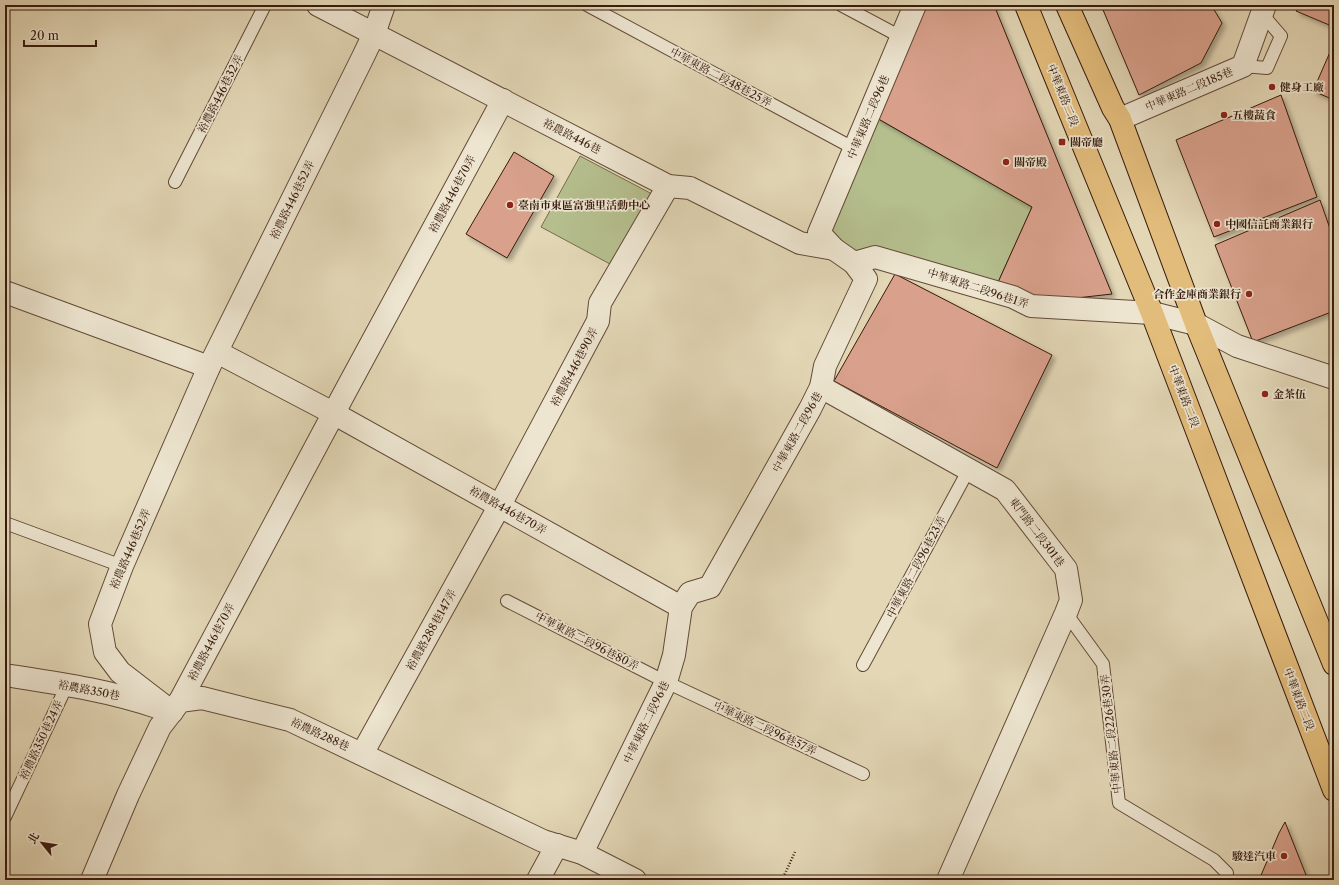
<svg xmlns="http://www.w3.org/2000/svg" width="1339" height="885" font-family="'Libre Caslon Text','Noto Serif TC',serif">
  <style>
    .green { fill: #b5be8d; stroke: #766c4d }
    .building { fill: #d9a18c; stroke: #381b0d; filter: url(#shadow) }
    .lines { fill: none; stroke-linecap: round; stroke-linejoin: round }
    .lane-casing { stroke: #634a37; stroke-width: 14 }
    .street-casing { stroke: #634a37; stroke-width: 24 }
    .primary-casing { stroke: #381b0d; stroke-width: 24 }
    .path { stroke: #381b0d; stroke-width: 2.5; stroke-dasharray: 1 2; stroke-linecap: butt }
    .lane { stroke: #ede5d0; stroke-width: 12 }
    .street { stroke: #ede5d0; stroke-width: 22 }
    .primary { stroke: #e2bc7b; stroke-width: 22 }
    .poi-dot { fill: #8f2418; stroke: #ede5d0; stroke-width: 1.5 }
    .labels { text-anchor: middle; stroke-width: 3.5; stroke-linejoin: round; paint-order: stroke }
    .street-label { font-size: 11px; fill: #381b0d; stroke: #ede5d0 }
    .poi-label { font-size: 11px; font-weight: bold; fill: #381b0d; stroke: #ede5d0; text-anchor: start }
  </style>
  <defs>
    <filter id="shadow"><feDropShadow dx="3.5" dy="3.5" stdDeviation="2" flood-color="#0004"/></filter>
  </defs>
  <rect width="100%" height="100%" fill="#e3d7b6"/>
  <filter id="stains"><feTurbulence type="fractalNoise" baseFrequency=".005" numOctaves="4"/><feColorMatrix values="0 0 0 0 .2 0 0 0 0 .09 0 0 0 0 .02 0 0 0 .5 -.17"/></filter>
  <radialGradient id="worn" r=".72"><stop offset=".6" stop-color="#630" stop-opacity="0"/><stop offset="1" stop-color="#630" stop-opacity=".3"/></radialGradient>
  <!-- green -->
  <g class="green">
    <path d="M875,117L1032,207L995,289L854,261L824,233Z"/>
    <path d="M580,156L652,194L610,264L541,227Z"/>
  </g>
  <!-- building -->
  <g class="building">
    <path d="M920,5H994L1112,294L1032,303L995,289L1032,207L875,117Z"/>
    <path d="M1101,5H1207L1213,8L1222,23L1201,63L1139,95Z"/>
    <path d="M1299,5H1334V27L1296,11Z"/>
    <path d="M1334,43V100L1313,91Z"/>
    <path d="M1281,95L1317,197L1214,237L1176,140Z"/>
    <path d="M514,152L554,176L507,258L466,234Z"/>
    <path d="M1320,200L1334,240V311L1253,342L1215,245Z"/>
    <path d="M895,274L1052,355L997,468L834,381Z"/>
    <path d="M1285,822L1308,880H1259L1279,833Z"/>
  </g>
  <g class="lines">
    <defs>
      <g id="lane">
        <path d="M587,5L855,149"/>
        <path d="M841,5L901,37"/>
        <path d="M1243,66L1267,68L1281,36L1262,14"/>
        <path d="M175,182L265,5"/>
        <path d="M5,523L122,566"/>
        <path d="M507,601L666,682L863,774"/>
        <path d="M1066,613L1103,664L1119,803L1214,860L1227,873L1226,880"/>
        <path d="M863,665L969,469"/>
        <path d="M5,817L67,685"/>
      </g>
      <g id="street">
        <path d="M318,5L668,186L690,188L800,243L834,249"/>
        <path d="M1120,119L1243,66L1265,5"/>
        <path d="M854,263L875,257L1013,297L1031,306L1152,313L1196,324L1237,346L1334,378"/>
        <path d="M5,292L209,367"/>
        <path d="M217,352L333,413L681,607"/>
        <path d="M821,387L1005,490L1066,569L1071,600L1066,613L948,880"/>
        <path d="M5,675C56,683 108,690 157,707"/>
        <path d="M180,701L345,392L503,100"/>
        <path d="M172,712L120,672L105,652L100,624L122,566L209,367L363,57L374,34L384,5"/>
        <path d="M362,754L500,505L598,321L600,303L668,186"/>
        <path d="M582,853L666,682L674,655L681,607L690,593L710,587L810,409L821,387L825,366L866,279L854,263L834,249L819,233L915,5"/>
        <path d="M92,880L128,795L160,727L180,701L202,698L290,720L543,841L582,853L635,880"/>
        <path d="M538,880L557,845"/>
      </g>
      <g id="primary">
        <path d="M1026,5L1152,313L1334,790"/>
        <path d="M1067,5L1113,108L1120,119L1196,324L1334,664"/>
      </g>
    </defs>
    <!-- lane casing -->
    <use href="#lane" class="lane-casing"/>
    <!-- street casing -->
    <use href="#street" class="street-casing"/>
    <!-- primary casing -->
    <use href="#primary" class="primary-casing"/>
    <!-- path -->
    <path class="path" d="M782,880L795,852"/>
    <!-- lane -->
    <use href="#lane" class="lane"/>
    <!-- street -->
    <use href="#street" class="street"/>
    <!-- primary -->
    <use href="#primary" class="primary"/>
  </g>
  <!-- markers -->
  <g class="poi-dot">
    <circle cx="1272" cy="87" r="4"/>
    <circle cx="1224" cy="115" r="4"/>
    <rect x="1058" y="138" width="8" height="8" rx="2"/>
    <circle cx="1006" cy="162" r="4"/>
    <circle cx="510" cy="205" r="4"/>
    <circle cx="1217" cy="224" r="4"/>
    <circle cx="1249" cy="294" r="4"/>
    <circle cx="1265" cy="394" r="4"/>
    <circle cx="1284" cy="856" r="4"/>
  </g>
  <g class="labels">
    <!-- street labels -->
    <g class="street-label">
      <text transform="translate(721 77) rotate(28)" y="4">中華東路二段48巷25弄</text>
      <text transform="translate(1189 89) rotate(-23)" y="4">中華東路二段185巷</text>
      <text transform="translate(220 94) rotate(-63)" y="4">裕農路446巷32弄</text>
      <text transform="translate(1063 95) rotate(68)" y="4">中華東路二段</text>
      <text transform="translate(868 117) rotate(-67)" y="4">中華東路二段96巷</text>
      <text transform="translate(572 136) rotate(27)" y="4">裕農路446巷</text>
      <text transform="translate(452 194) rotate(-62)" y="4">裕農路446巷70弄</text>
      <text transform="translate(292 200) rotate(-64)" y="4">裕農路446巷52弄</text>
      <text transform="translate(978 288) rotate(18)" y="4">中華東路二段96巷1弄</text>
      <text transform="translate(574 367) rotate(-62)" y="4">裕農路446巷90弄</text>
      <text transform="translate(1184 396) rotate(69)" y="4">中華東路二段</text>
      <text transform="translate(797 432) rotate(-61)" y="4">中華東路二段96巷</text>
      <text transform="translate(508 510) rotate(29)" y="4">裕農路446巷70弄</text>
      <text transform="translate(1037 532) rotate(53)" y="4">東門路二段301巷</text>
      <text transform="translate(130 549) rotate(-67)" y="4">裕農路446巷52弄</text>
      <text transform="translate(916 567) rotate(-62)" y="4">中華東路二段96巷23弄</text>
      <text transform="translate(431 630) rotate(-61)" y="4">裕農路288巷147弄</text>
      <text transform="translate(587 641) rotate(27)" y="4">中華東路二段96巷80弄</text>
      <text transform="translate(211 642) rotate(-62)" y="4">裕農路446巷70弄</text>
      <text transform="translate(89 690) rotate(11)" y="4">裕農路350巷</text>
      <text transform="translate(1299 699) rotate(69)" y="4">中華東路二段</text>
      <text transform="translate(646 722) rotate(-64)" y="4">中華東路二段96巷</text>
      <text transform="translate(765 728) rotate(25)" y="4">中華東路二段96巷57弄</text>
      <text transform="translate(320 734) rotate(25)" y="4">裕農路288巷</text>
      <text transform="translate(1111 734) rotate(-96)" y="4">中華東路二段226巷30弄</text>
      <text transform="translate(41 740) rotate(-65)" y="4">裕農路350巷24弄</text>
    </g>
    <!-- poi labels -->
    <g class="poi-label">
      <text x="1280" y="91">健身工廠</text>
      <text x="1232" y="119">五樓蔬食</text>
      <text x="1070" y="146">關帝廳</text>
      <text x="1014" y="166">關帝殿</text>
      <text x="518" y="209">臺南市東區富強里活動中心</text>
      <text x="1225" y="228">中國信託商業銀行</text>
      <text x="1241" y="298" text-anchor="end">合作金庫商業銀行</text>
      <text x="1273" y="398">金茶伍</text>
      <text x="1276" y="860" text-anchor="end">駿達汽車</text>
    </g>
  </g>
  <!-- margin -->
  <rect width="1339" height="885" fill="none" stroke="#e3d7b6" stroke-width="20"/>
  <rect x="6" y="6" width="1327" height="873" fill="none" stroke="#381b0d" stroke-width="2"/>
  <rect x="10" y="10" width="1319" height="865" fill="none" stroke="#381b0d"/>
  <!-- north arrow -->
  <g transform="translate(42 843) rotate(300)" stroke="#ede5d0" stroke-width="3" paint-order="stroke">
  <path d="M0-3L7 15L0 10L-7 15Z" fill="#381b0d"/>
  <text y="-6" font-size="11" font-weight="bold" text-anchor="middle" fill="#381b0d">北</text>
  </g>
  <!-- scale -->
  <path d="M24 40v6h72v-6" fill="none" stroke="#381b0d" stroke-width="2"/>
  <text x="30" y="40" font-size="12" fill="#381b0d" stroke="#ede5d0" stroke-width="3" paint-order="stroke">20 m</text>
  <rect width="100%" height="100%" filter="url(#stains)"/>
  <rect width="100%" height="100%" fill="url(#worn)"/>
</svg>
